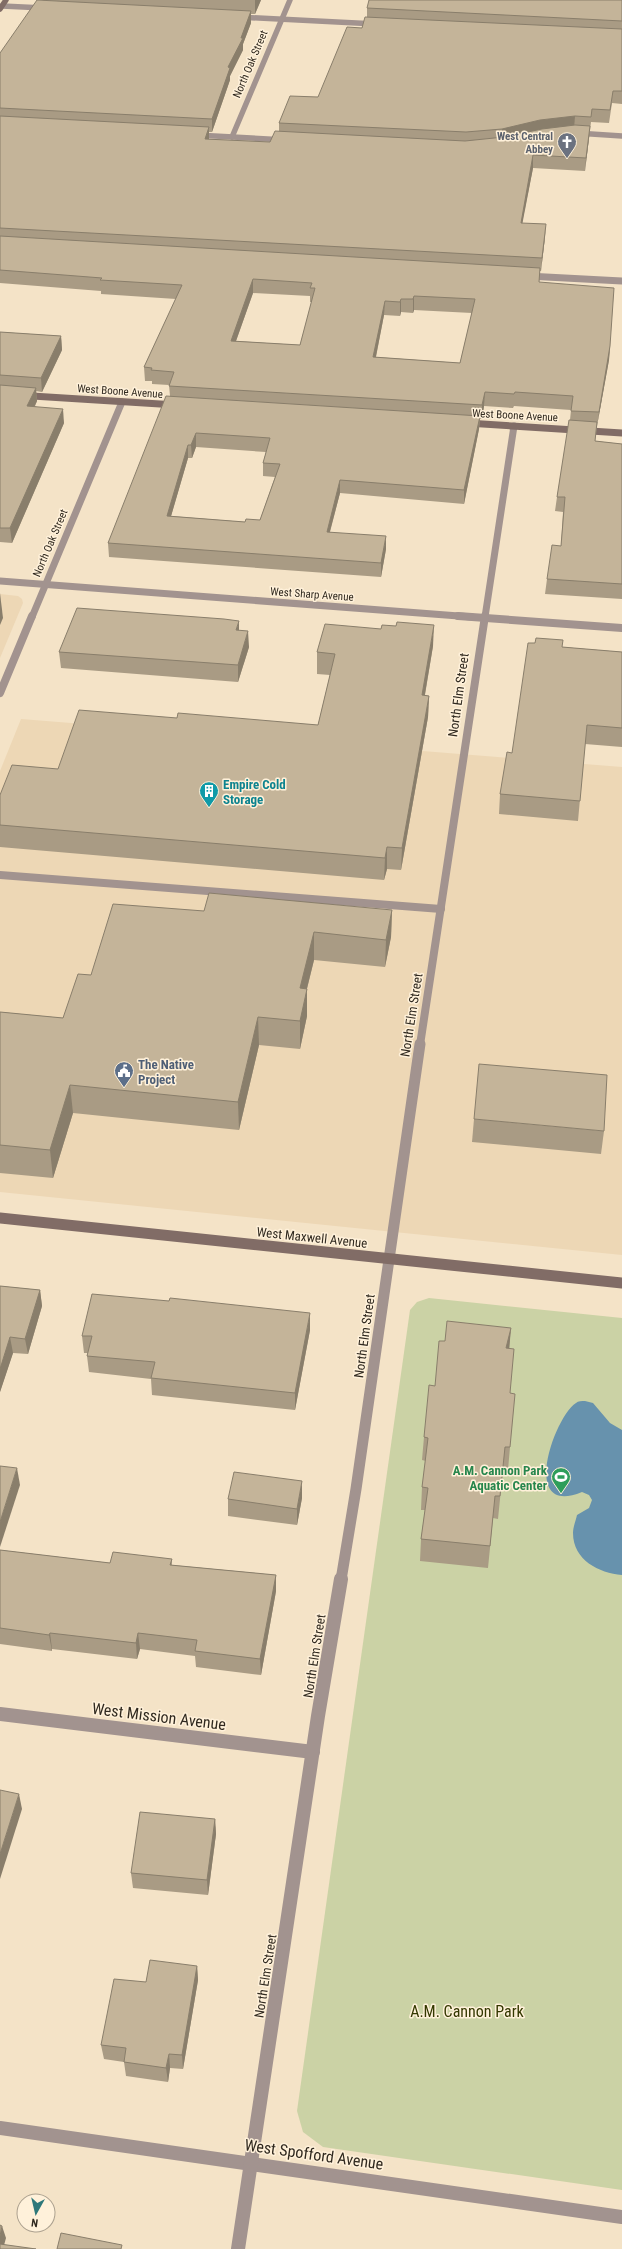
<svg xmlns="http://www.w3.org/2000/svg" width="622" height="2249" font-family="'Roboto Condensed',sans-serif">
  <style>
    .built { fill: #edd7b5 }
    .green { fill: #cbd2a5 }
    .water { fill: #6792ad }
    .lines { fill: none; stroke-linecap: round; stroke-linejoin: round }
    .street-far4 { stroke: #a2938f; stroke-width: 5.5 }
    .street-far3 { stroke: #a2938f; stroke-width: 7 }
    .street-far2 { stroke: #a2938f; stroke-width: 8 }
    .street-far1 { stroke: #a2938f; stroke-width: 11 }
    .street { stroke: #a2938f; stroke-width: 14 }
    .secondary-far2 { stroke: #816c66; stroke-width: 5.5 }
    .secondary-far1 { stroke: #816c66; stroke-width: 7 }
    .secondary { stroke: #816c66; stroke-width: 11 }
    .wall { fill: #a99b84; fill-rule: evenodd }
    .shaded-wall { fill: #897e6b }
    .building { fill: #c4b499; stroke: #897e6b; fill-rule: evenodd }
    .labels { text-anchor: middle; stroke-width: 3; stroke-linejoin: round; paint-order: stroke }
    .far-street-label { font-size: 11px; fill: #30291f; stroke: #fff1da }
    .far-worship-label { font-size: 11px; font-weight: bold; fill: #5b616d; stroke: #fff1da; text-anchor: end }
    .street-label { font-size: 13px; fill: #30291f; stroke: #fff1da }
    .culture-label { font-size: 13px; font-weight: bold; fill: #0d838f; stroke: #fff1da; text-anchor: start }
    .service-label { font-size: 13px; font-weight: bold; fill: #4e5e75; stroke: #fff1da; text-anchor: start }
    .leisure-label { font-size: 13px; font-weight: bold; fill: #27864d; stroke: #fff1da; text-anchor: end }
    .near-street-label { font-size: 16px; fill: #30291f; stroke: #fff1da }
    .near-park-label { font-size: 16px; fill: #343800; stroke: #fff1da }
  </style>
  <rect width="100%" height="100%" fill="#f4e3c7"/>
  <!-- built -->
  <g class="built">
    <path d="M0,594L18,596L22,599L23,603L0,658Z"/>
    <path d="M21,719L622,767V1255L0,1192V771Z"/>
  </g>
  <!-- green -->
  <path class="green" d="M429,1298L622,1318V2190L323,2147L303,2132L297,2111L410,1310L417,1302Z"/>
  <!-- water -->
  <path class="water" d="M585,1401L593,1403L610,1423L622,1430V1575C599,1573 573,1560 573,1533C573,1527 576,1520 577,1515L589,1508L592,1500L589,1495L582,1492C519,1518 554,1417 576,1403C578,1401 582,1401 585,1401Z"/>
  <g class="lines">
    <!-- street-far4 -->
    <g class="street-far4">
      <path d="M2,6L44,8"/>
      <path d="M238,17L376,24"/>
      <path d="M576,133L622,136"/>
      <path d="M196,135L286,140"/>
      <path d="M232,137L290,0"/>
    </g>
    <!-- street-far3 -->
    <g class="street-far3">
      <path d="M527,276L622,281"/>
      <path d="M0,581L472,617"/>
      <path d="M32,617L122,402"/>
      <path d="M485,617L514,426"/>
    </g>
    <!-- street-far2 -->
    <g class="street-far2">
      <path d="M458,616L622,628"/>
      <path d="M0,693L32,616"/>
      <path d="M0,875L441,909"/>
      <path d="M420,1045L485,616"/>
    </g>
    <!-- street-far1 -->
    <path class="street-far1" d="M341,1580L356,1489L420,1044"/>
    <!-- street -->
    <g class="street">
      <path d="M0,1714L313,1752"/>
      <path d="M0,2128L622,2217"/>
      <path d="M238,2249L318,1716L341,1579"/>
    </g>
    <!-- secondary-far2 -->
    <path class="secondary-far2" d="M0,9L6,0"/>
    <!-- secondary-far1 -->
    <g class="secondary-far1">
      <path d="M0,394L176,405"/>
      <path d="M467,423L622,433"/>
    </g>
    <!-- secondary -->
    <path class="secondary" d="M0,1218L622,1283"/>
  </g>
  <!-- wall -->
  <g class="wall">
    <path d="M43,0H261L255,14H251V23L243,44V50L230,76V80L212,132H209V139L270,142L279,131V123L318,97L362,28L367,17V8L622,0V104L612,103L609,123L591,122L585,171L533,168L522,223L545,237L541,271H540L539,282L610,346L609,360L597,426L595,441L622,444V599L545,594L547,579L561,546L563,512L555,511L557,497L570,420L571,410L514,406L513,408L484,406L482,419H480L479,429L464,504L340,493L330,532L386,549L381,577L109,557L108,543L170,396L169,385L152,384V381H145L144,367L176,299L101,294V291L0,283V53ZM253,293L310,296V302H312L300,345L236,341ZM414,310L472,313L460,363L376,357L384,315L400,316L401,312L413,313ZM196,447L266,452L263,463V476L275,477L260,520L245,522L171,516L188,458H192Z"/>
    <path d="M0,332L61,336L62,350L42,392L36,391L37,401L35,406L64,423L12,543L0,542Z"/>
    <path d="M381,629L433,646L425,695L429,696L428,717L401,870L387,869L384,880L0,847V795L58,769L177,718L318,725L330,675L317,674V652Z"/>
    <path d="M239,631L249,647L238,682L61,668L59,652Z"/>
    <path d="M562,647L622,652V747L585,744L578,821L499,814L500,794L512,753Z"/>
    <path d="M392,910L391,937L385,967L314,960L307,989V1016L300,1049L259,1045L239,1130L73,1113L53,1178L0,1173V1012L63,1018L91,975L204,911Z"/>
    <path d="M474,1119L604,1131L601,1154L472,1142Z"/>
    <path d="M0,1286L40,1290L42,1306L28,1354L13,1353L0,1392Z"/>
    <path d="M511,1328L509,1348L510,1393V1447L508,1470L503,1469L498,1519L493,1518L488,1568L420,1561L421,1539L425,1510H421L422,1487L426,1461L422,1460L424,1437L445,1341Z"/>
    <path d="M310,1330L295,1410L152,1395L151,1379L89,1372L87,1356L88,1353H84L82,1336Z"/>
    <path d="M302,1498L297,1525L228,1516V1499Z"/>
    <path d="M0,1550L110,1563L172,1559V1565L276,1575V1591L261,1675L196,1667L195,1656L140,1649L137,1659L52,1649V1651L0,1644Z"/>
    <path d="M215,1819L216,1834L208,1895L133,1888L131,1873Z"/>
    <path d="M197,1966L198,1980L183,2069L170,2068L168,2082L126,2076L124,2062L104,2059L101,2045L146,1982Z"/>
  </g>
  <!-- shaded-wall -->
  <g class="shaded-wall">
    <path d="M255,0H261L255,14Z"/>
    <path d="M251,11V23L243,44V50L230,76V80L212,132V119L228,67Z"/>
    <path d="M575,116L574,129L501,142L502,129L540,120Z"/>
    <path d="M590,126L589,138L585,171L586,158Z"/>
    <path d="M209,127V140L205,139Z"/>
    <path d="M533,155V168L520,236L521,223Z"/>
    <path d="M546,224L545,237L541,271L542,258Z"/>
    <path d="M253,279V293L231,355V341Z"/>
    <path d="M414,296V310L413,313V299Z"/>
    <path d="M401,299V312L400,316V302Z"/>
    <path d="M385,301L384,315L373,371V357Z"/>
    <path d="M61,336L62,350L42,392L41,378Z"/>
    <path d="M610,346L609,360L597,426L599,412Z"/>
    <path d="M36,388L37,401L28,420L27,406Z"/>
    <path d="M485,392L484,406L482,419V405Z"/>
    <path d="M63,409L64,423L12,543L10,528Z"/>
    <path d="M480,416L479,429L464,504V490Z"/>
    <path d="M196,433V447L192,458L191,445Z"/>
    <path d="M188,445V458L167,530V516Z"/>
    <path d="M340,480V493L326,546L327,532Z"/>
    <path d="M386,536V549L381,577V563Z"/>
    <path d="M0,593L3,618L0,625Z"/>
    <path d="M239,621V638L236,630Z"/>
    <path d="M434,625L433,646L421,717L422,695Z"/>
    <path d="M248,631L249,647L238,682V665Z"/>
    <path d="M429,696L428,717L401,870L402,848Z"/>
    <path d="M387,847V869L384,880L385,858Z"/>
    <path d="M392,910L391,937L385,967L386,940Z"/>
    <path d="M314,932V960L300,1016V988Z"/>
    <path d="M307,989V1016L300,1049V1021Z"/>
    <path d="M258,1017L259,1045L239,1130L238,1102Z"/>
    <path d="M70,1085L73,1113L53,1178L50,1150Z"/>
    <path d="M40,1290L42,1306L28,1354L25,1339Z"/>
    <path d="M310,1313V1330L295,1410V1393Z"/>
    <path d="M511,1328L509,1351L506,1348Z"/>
    <path d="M10,1337L13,1353L0,1392V1369Z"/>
    <path d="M17,1468L20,1485L0,1547V1522Z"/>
    <path d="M302,1481V1498L297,1525V1509Z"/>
    <path d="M276,1575V1591L261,1675L260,1659Z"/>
    <path d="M50,1633L52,1649V1651L49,1635Z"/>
    <path d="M138,1633L140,1649L137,1659L136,1643Z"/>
    <path d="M19,1794L22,1809L0,1879V1854Z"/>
    <path d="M215,1819L216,1834L208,1895L207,1880Z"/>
    <path d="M197,1966L198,1980L183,2069L182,2055Z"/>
    <path d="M169,2054L170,2068L168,2082L166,2068Z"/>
    <path d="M2,2226L6,2238L3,2249H0V2236Z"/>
  </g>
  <!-- building -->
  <g class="building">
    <path d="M37,0L251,11L241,38H243L228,67L230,68L212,119L0,108V53Z"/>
    <path d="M369,0H622V21L367,8Z"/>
    <path d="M365,17L622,29V91H613L610,110L592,109L591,117L575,116L540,120L502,129L466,132L279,123L290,96L318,97L347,27L362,28Z"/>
    <path d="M0,116L209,127L205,139L270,142L275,131L465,141L504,137L542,129L575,125L590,126L586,158L533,155L521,223L546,224L542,258L0,228Z"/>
    <path d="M0,236L540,268L539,282L614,288L610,346L599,412L571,411L573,396L515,392L514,394L485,392L482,405L169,386L174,372L151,370L152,368L144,367L182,285L100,280L102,278L0,270ZM253,279L312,283L310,288H315L300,345L231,341ZM414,296L475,299L460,363L373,357L385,301L400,302L401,299H413Z"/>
    <path d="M0,332L61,336L41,378L0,375Z"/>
    <path d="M0,385L36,388L27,406L63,409L10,528H0Z"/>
    <path d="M166,396L480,416L464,490L340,480L327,532L386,536L381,563L108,543ZM196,433L270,438L263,463L280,464L260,520L246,519L245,522L167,516L188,445H191Z"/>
    <path d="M569,420L597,422L595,441L622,444V584L547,579L552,545L561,546L565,497H557Z"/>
    <path d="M77,608L224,619L239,621L236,630L248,631L238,665L59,652Z"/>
    <path d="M397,622L434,625L422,695L429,696L402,848L387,847L385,858L0,825V795L12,765L58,769L79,710L177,718L178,713L318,725L335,654L317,652L325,624L381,629L382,625L396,626Z"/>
    <path d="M536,638L563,640L562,647L622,652V728L587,725L580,801L500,794L507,752L512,753L528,643H535Z"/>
    <path d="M209,893L392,910L386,940L314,932L300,988L307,989L300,1021L258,1017L238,1102L70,1085L50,1150L0,1145V1012L63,1018L78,974L91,975L113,904L204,911Z"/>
    <path d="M479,1064L607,1075L604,1131L474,1119Z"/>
    <path d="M0,1286L40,1290L25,1339L10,1337L0,1369Z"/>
    <path d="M92,1294L169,1301L170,1298L310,1313L295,1393L151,1378L155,1362L87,1356L92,1336H82Z"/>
    <path d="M447,1321L511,1328L506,1348L514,1349L510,1393L515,1394L510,1447H505L500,1496H495L490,1546L421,1539L428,1488L422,1487L428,1438L424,1437L429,1385L435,1386L439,1341H445Z"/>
    <path d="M0,1466L17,1468L0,1522Z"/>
    <path d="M234,1472L302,1481L297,1509L228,1499Z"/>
    <path d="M0,1550L110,1563L113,1552L172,1559L170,1565L276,1575L260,1659L195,1651L197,1640L138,1633L136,1643L50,1633L49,1635L0,1628Z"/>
    <path d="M0,1790L19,1794L0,1854Z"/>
    <path d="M140,1812L215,1819L207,1880L131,1873Z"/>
    <path d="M150,1960L197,1966L182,2055L169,2054L166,2068L124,2062L126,2048L101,2045L114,1979L146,1982Z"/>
    <path d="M0,2225L2,2226L0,2236Z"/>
    <path d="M61,2233L122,2245L121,2249H57Z"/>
    <path d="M0,2244L36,2249H0Z"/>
  </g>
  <!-- icons -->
  <defs>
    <symbol id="church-pin" viewBox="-11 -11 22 30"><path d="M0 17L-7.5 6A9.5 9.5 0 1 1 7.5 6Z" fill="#6b7280" stroke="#fff1da"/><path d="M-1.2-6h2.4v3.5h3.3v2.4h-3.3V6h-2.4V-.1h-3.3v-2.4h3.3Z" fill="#fff"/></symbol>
    <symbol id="building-pin" viewBox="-11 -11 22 30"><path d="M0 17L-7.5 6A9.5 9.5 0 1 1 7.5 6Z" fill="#0f9aa8" stroke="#fff1da"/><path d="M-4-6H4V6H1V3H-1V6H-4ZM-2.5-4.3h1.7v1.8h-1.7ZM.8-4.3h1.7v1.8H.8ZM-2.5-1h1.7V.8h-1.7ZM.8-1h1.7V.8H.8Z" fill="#fff"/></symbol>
    <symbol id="civic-pin" viewBox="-11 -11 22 30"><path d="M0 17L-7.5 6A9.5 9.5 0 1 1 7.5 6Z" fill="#5c6f8a" stroke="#fff1da"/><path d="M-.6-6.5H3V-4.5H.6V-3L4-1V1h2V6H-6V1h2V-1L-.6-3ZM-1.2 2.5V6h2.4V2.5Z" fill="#fff"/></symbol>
    <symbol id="stadium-pin" viewBox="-11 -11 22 30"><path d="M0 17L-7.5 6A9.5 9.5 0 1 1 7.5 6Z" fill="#2e9e5b" stroke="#fff1da"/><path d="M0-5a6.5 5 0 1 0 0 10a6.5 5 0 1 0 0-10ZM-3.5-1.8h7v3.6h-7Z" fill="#fff"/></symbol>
  </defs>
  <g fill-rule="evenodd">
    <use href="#church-pin" x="556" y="131" width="22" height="30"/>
    <use href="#building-pin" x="198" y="780" width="22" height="30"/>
    <use href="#civic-pin" x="113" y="1060" width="22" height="30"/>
    <use href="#stadium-pin" x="550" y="1466" width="22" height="30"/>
  </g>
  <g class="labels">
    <!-- far-street labels -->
    <g class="far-street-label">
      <text transform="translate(250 64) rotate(-67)" y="4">North Oak Street</text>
      <text transform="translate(120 391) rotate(4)" y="4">West Boone Avenue</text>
      <text transform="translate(515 415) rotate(3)" y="4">West Boone Avenue</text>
      <text transform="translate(50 543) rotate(-67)" y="4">North Oak Street</text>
      <text transform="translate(312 594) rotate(4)" y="4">West Sharp Avenue</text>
    </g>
    <!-- far-worship labels -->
    <g class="far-worship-label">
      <text x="553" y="140">West Central<tspan x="553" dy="13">Abbey</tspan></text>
    </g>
    <!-- street labels -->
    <g class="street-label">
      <text transform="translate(458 695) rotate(-82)" y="5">North Elm Street</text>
      <text transform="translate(411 1015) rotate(-81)" y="5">North Elm Street</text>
      <text transform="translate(312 1237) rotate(6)" y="5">West Maxwell Avenue</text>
      <text transform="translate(364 1336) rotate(-82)" y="5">North Elm Street</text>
      <text transform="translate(314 1656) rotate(-81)" y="5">North Elm Street</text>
      <text transform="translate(265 1976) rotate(-81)" y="5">North Elm Street</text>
    </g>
    <!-- culture labels -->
    <g class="culture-label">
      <text x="223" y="789">Empire Cold<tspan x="223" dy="15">Storage</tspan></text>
    </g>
    <!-- service labels -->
    <g class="service-label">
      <text x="138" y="1069">The Native<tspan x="138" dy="15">Project</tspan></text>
    </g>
    <!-- leisure labels -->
    <g class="leisure-label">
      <text x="547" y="1475">A.M. Cannon Park<tspan x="547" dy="15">Aquatic Center</tspan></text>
    </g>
    <!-- near-street labels -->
    <g class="near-street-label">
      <text transform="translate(159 1716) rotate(7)" y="6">West Mission Avenue</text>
      <text transform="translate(314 2154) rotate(8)" y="6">West Spofford Avenue</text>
    </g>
    <!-- near-park labels -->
    <g class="near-park-label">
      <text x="467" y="2017">A.M. Cannon Park</text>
    </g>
  </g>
  <!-- north arrow -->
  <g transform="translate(36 2213) rotate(188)"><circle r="19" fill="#fff1da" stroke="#aca18f"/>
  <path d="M0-3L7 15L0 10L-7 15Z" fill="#2e787a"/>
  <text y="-6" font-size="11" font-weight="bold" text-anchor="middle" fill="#30291f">N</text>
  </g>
</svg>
